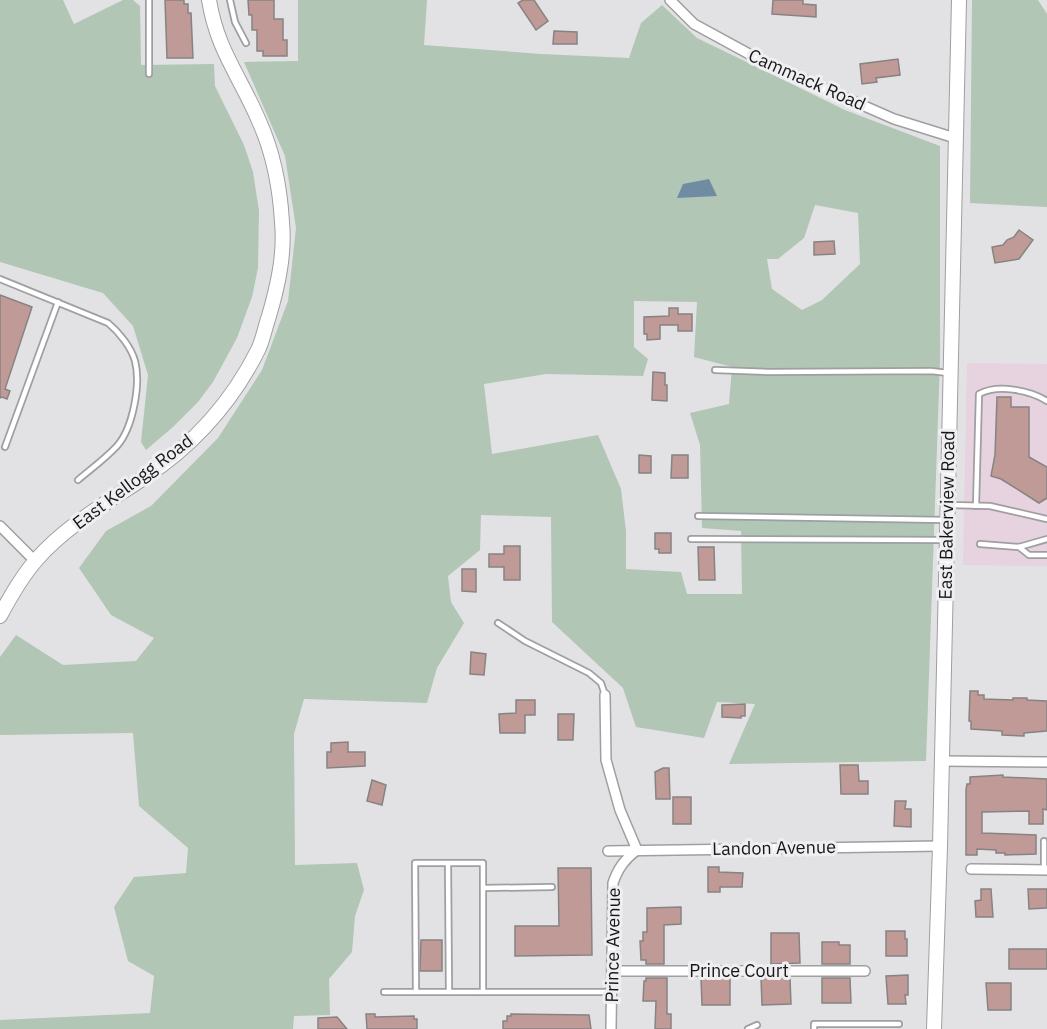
<svg xmlns="http://www.w3.org/2000/svg" width="1047" height="1029" font-family="'IBM Plex Sans',sans-serif">
  <style>
    .commercial { fill: #e7d2df }
    .green { fill: #b1c6b4; fill-rule: evenodd }
    .water { fill: #6f8ca2 }
    .building { fill: #c09a96; stroke: #878383; stroke-width: 1.5 }
    .lines { fill: none; stroke-linecap: round; stroke-linejoin: round }
    .lane-casing { stroke: #9f9fa2; stroke-width: 8 }
    .street-casing { stroke: #9f9fa2; stroke-width: 12 }
    .secondary-casing { stroke: #9f9fa2; stroke-width: 16 }
    .lane { stroke: #fff; stroke-width: 4.5 }
    .street { stroke: #fff; stroke-width: 9 }
    .secondary { stroke: #fff; stroke-width: 14 }
    .labels { text-anchor: middle; stroke-width: 6; stroke-linejoin: round; paint-order: stroke }
    .street-label { font-size: 18px; fill: #171718; stroke: #efeff2 }
  </style>
  <rect width="100%" height="100%" fill="#e2e2e5"/>
  <!-- commercial -->
  <path class="commercial" d="M967,363L1047,364V566L963,565Z"/>
  <!-- green -->
  <g class="green">
    <path d="M0,0H63L74,24L123,0H133L140,6L141,65L214,64L215,86L244,145L253,172L259,211L258,268L252,297L237,338L213,382L198,402L173,427L146,450L141,442L148,375L133,326L103,293L0,262Z"/>
    <path d="M298,0H427L424,45L541,54L629,58L641,23L662,5L697,38L845,110L940,146V361L926,761L729,764L755,704L717,702L704,738L636,727L623,688L552,622L551,517L481,515L480,550L448,576L451,602L464,623L437,668L427,703L304,699L294,734L295,865L357,863L364,890L355,916L352,952L329,979L330,1015L294,1016L293,1029H0V1020L150,1013L154,976L128,961L114,907L134,877L186,873L188,848L139,806L133,733L0,735V657L16,635L63,665L136,661L154,638L111,615L79,568L106,531L151,506L218,438L262,370L288,301L296,228L285,156L244,62L298,61ZM815,205L858,213L860,264L822,300L802,310L772,289L767,259H778L804,238ZM634,301L697,302L694,357L732,367L729,404L690,413L700,445L702,528L741,531L742,594H687L681,572L626,569V531L621,489L598,435L492,454L484,384L546,374L643,376L648,359L634,347Z"/>
    <path d="M972,0H1038L1047,14V207L970,203Z"/>
  </g>
  <!-- water -->
  <path class="water" d="M709,179L717,196L677,198L683,184Z"/>
  <!-- building -->
  <g class="building">
    <path d="M165,0H184V4H188V13H191L193,58H167Z"/>
    <path d="M248,0H274V19H283V40H287V56H263V51H257V30H252V15H249Z"/>
    <path d="M523,0H534L548,21L536,30L518,3Z"/>
    <path d="M773,0H803V4L816,5V17L772,14Z"/>
    <path d="M554,31L577,32V44H553Z"/>
    <path d="M898,59L900,75L876,78L877,82L862,84L860,64Z"/>
    <path d="M1019,230L1033,240L1019,259L995,263L992,247L1003,245L1007,240L1014,237Z"/>
    <path d="M834,241L835,254L814,255V242Z"/>
    <path d="M0,295L32,307L5,389L10,391L7,399L2,397L0,398Z"/>
    <path d="M669,308H678V314H692V331H678V325H660V339L647,340V334H644V317L669,316Z"/>
    <path d="M653,372L665,373V385H667V401L652,400Z"/>
    <path d="M997,397H1011V407H1029V457L1047,467V498L1039,503L1001,479L991,476L995,455Z"/>
    <path d="M639,455L651,456V473H639Z"/>
    <path d="M672,455H688V478H671Z"/>
    <path d="M655,533H671V553H659V549H655Z"/>
    <path d="M504,546H520V580H504V567H489V554H504Z"/>
    <path d="M698,547H714L715,580H699Z"/>
    <path d="M462,569H476V592L462,591Z"/>
    <path d="M471,652L486,654L484,675L470,674Z"/>
    <path d="M970,691H978V695H984V699L1013,700V698H1027V700L1047,701V731L1024,733V736L1002,735V731L971,729V721H969Z"/>
    <path d="M516,700H535V715H525V733H500L499,714L516,713Z"/>
    <path d="M745,704V716H741V718L722,717V705Z"/>
    <path d="M558,714H574L573,740H558Z"/>
    <path d="M348,742V752H365V766L327,768V752H331V743Z"/>
    <path d="M840,765H858L859,781H868V794H841Z"/>
    <path d="M663,768H669L670,799H656L655,772Z"/>
    <path d="M1003,775V777L1047,779V810L1043,809V824H1029V811L982,812V833L1036,835V854L1005,855V853H996V850L977,849V855H966V790L967,784H970V777Z"/>
    <path d="M372,780L386,785L382,805L367,801Z"/>
    <rect x="673" y="797" width="18" height="27"/>
    <path d="M895,801H906L905,809H911V827L894,826Z"/>
    <path d="M708,867H719V872L743,873L742,887H720V892H708Z"/>
    <path d="M558,868H591L592,955L515,956V926H559Z"/>
    <path d="M981,889H991L993,917H976L975,901L981,900Z"/>
    <path d="M1028,889H1047V908L1029,909Z"/>
    <path d="M681,907V924L664,925V964H646V960H641L640,941H643V932H647V908Z"/>
    <path d="M886,931H905V939H907V956H886Z"/>
    <path d="M771,933H799L800,963L771,964Z"/>
    <path d="M421,940H442V971H420Z"/>
    <path d="M822,942H839V945H850V964H822Z"/>
    <rect x="1009" y="949" width="38" height="20"/>
    <path d="M908,975V995H905L906,1004H888L886,976Z"/>
    <path d="M646,978H667V1014H671V1029H655L656,1001H643L644,981H646Z"/>
    <path d="M701,978H730V1005H702Z"/>
    <path d="M761,978H790L791,1004L762,1005Z"/>
    <path d="M822,978H850L851,1003H822Z"/>
    <path d="M986,983H1011V1010H988Z"/>
    <path d="M366,1014H375V1017L414,1016V1019H417V1029H367Z"/>
    <path d="M511,1014L589,1015L591,1029H503V1021H507V1016H511Z"/>
    <path d="M337,1017L347,1029H318V1018Z"/>
  </g>
  <g class="lines">
    <defs>
      <g id="lane">
        <path d="M230,0L235,22L246,43"/>
        <path d="M149,74V0"/>
        <path d="M0,279L108,323C119,332 131,347 135,361C141,384 133,428 117,446C106,458 91,469 78,480"/>
        <path d="M715,370L768,372L931,371L948,373"/>
        <path d="M5,447L58,302"/>
        <path d="M950,505L990,506L1047,519"/>
        <path d="M976,506L979,394C998,384 1029,390 1047,401"/>
        <path d="M698,516L946,520"/>
        <path d="M691,539L946,540"/>
        <path d="M980,544L1019,547L1047,539"/>
        <path d="M1019,547L1029,555H1047"/>
        <path d="M498,623L525,641L589,673L601,683L605,695"/>
        <path d="M448,863L449,992"/>
        <path d="M1044,870V841"/>
        <path d="M483,888L552,887"/>
        <path d="M384,992H612"/>
        <path d="M416,992L415,863H483V992"/>
        <path d="M748,1029L757,1025"/>
        <path d="M814,1029V1024H899"/>
      </g>
      <g id="street">
        <path d="M670,0L694,24L762,61L894,119L955,138"/>
        <path d="M0,526L35,561"/>
        <path d="M605,695L606,760L620,810L637,850C625,859 618,868 613,883L611,1029"/>
        <path d="M942,761L1047,762"/>
        <path d="M608,851L940,846"/>
        <path d="M971,869L1047,870"/>
        <path d="M612,971H865"/>
      </g>
      <g id="secondary">
        <path d="M0,616C10,597 22,576 37,559C66,526 108,502 145,477C193,445 232,402 258,350C263,340 265,327 269,316C278,285 285,254 282,222C280,188 273,152 259,121C240,76 217,50 209,0"/>
        <path d="M934,1029L940,846L959,0"/>
      </g>
    </defs>
    <!-- lane casing -->
    <use href="#lane" class="lane-casing"/>
    <!-- street casing -->
    <use href="#street" class="street-casing"/>
    <!-- secondary casing -->
    <use href="#secondary" class="secondary-casing"/>
    <!-- lane -->
    <use href="#lane" class="lane"/>
    <!-- street -->
    <use href="#street" class="street"/>
    <!-- secondary -->
    <use href="#secondary" class="secondary"/>
  </g>
  <g class="labels">
    <!-- street labels -->
    <g class="street-label">
      <text transform="translate(807 80) rotate(24)" y="6">Cammack Road</text>
      <text transform="translate(133 482) rotate(-37)" y="6">East Kellogg Road</text>
      <text transform="translate(947 515) rotate(-89)" y="6">East Bakerview Road</text>
      <text transform="translate(774 848) rotate(-1)" y="6">Landon Avenue</text>
      <text transform="translate(613 945) rotate(-89)" y="6">Prince Avenue</text>
      <text x="739" y="977">Prince Court</text>
    </g>
  </g>
</svg>
